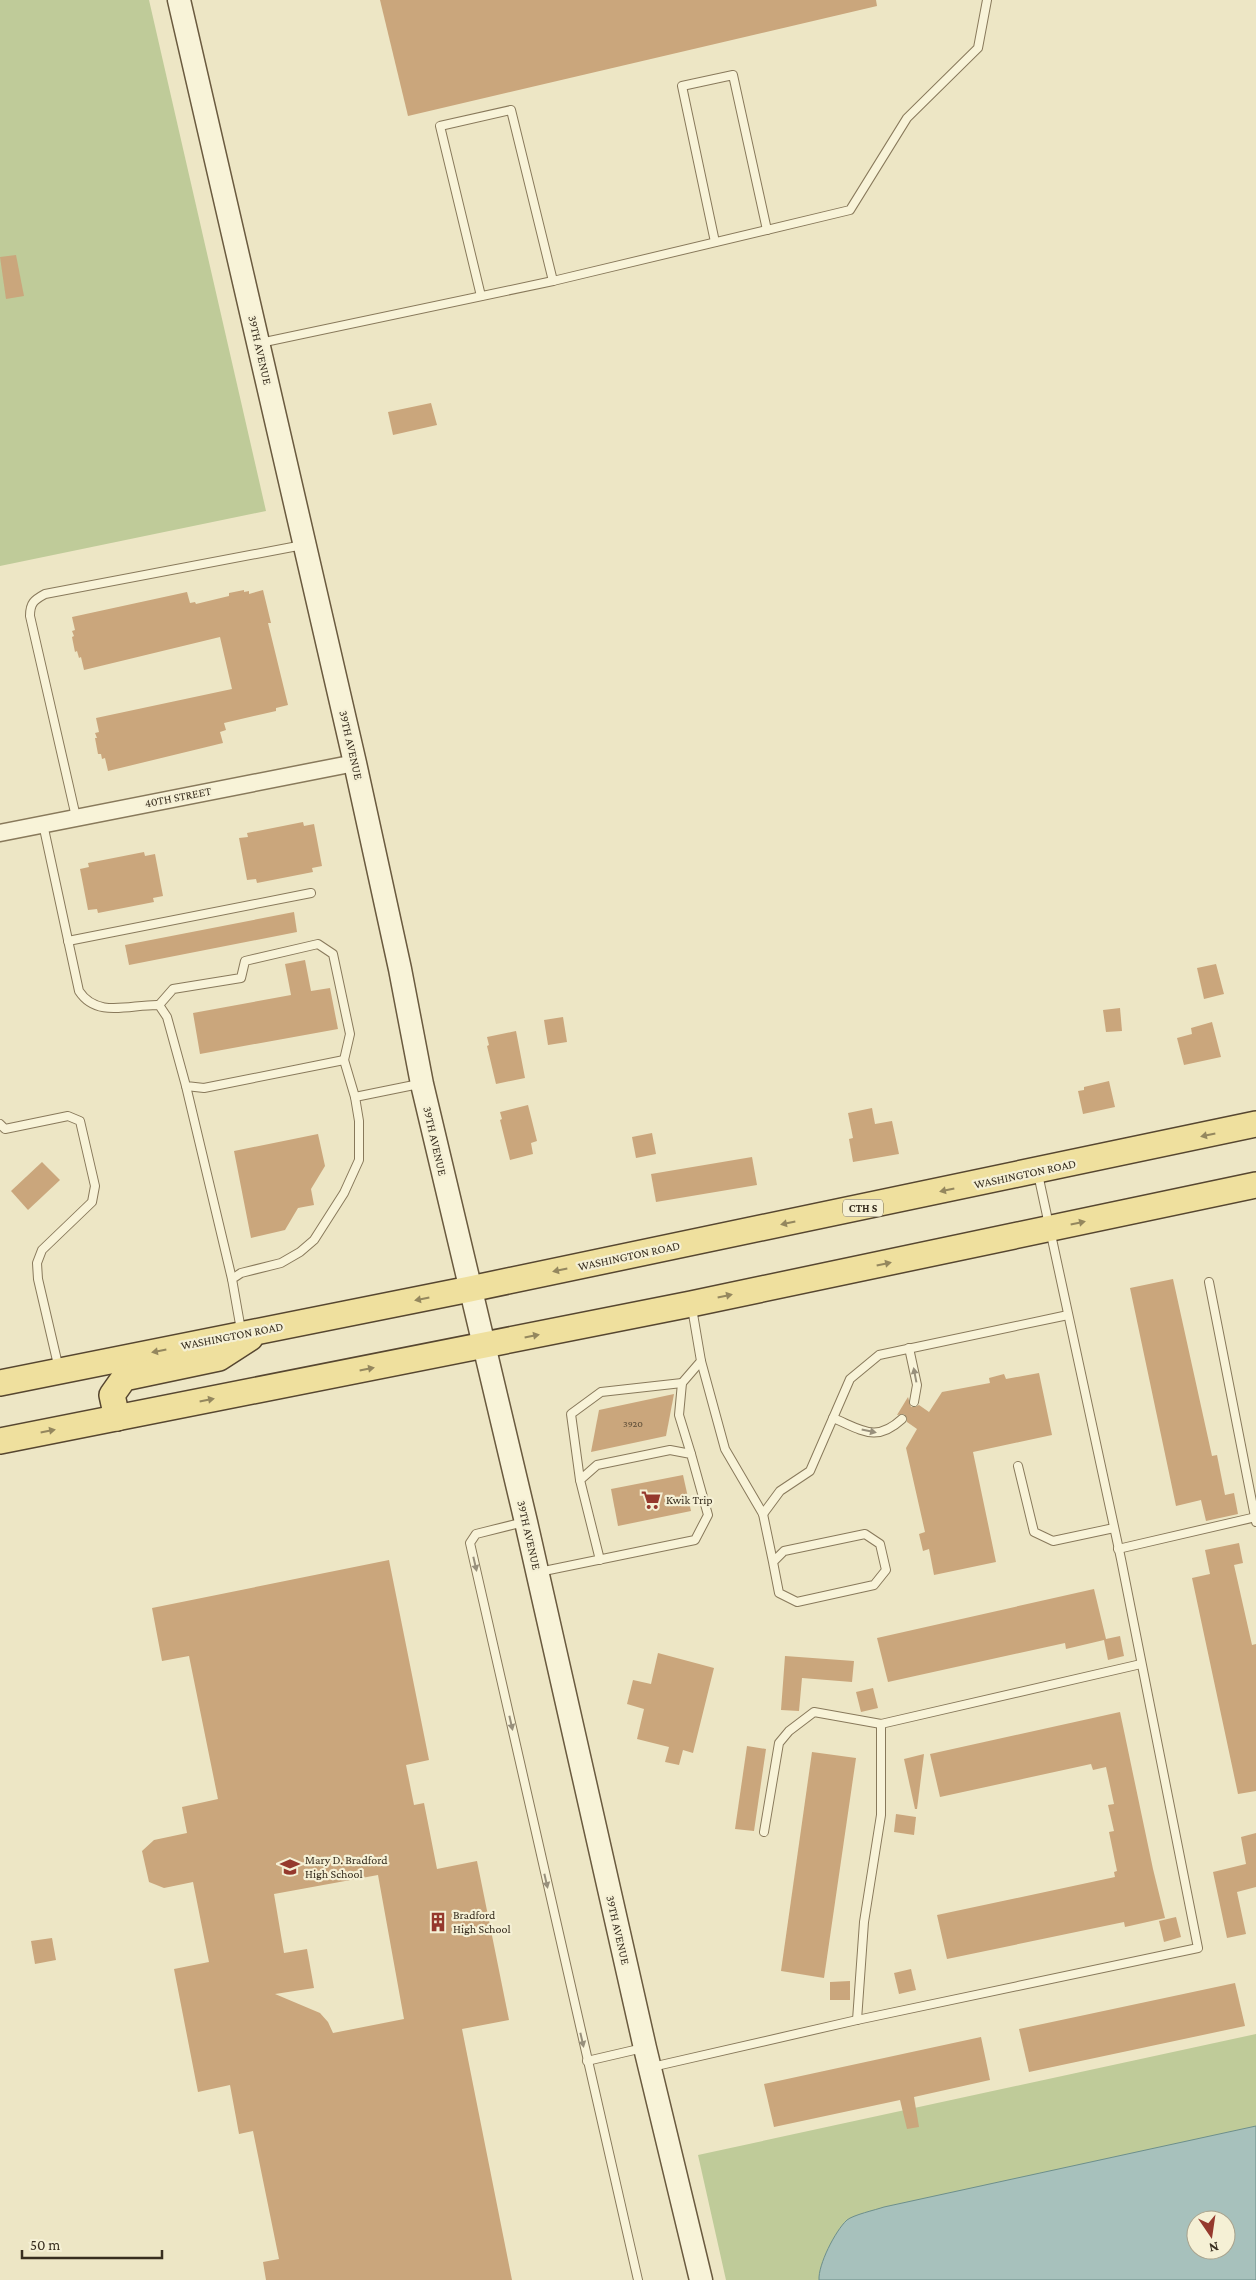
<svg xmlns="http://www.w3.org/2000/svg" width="1256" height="2280" font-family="'Crimson Pro',serif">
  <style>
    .green { fill: #bfcb99; fill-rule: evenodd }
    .water { fill: #a7c1bc; stroke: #6d8f8b; fill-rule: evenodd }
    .building { fill: #caa67c; fill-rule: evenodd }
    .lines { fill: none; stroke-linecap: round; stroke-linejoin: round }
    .lane-casing { stroke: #88795b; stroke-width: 10 }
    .street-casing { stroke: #88795b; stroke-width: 19 }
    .secondary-casing { stroke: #6a5a3f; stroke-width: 25 }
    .primary-casing { stroke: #564630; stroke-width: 28 }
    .lane { stroke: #f8f3d8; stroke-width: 8 }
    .street { stroke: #f8f3d8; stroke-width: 16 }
    .secondary { stroke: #f8f3d8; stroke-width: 22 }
    .primary { stroke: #efe09e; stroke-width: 25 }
    .oneway { fill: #94875e }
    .oneway2 { fill: #98907c }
    .labels { text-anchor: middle; stroke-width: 4.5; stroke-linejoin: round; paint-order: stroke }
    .number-label { font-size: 10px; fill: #5c4c36 }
    .shield { fill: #f5f0d5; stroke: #716856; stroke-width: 1 }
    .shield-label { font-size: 11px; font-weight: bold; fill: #382e1f }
    .street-label { font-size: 12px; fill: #382e1f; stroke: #f5f0d5 }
    .poi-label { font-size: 12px; fill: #382e1f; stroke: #f5f0d5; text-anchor: start }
  </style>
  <rect width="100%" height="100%" fill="#ede6c5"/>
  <!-- green -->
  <g class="green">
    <path d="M0,0H149L266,511L0,566Z"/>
    <path d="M1256,2034V2280H726L698,2155ZM1196,2220H1226V2250H1196Z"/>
  </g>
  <!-- water -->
  <path class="water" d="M1256,2126V2280H819C818,2265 835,2231 847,2220C853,2215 875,2210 884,2207ZM1196,2220H1226V2250H1196Z"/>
  <!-- building -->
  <g class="building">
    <path d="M380,0H876L877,6L408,116Z"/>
    <path d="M16,255L24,296L6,299L0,257Z"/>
    <path d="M431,403L437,425L393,435L388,412Z"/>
    <path d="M244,590V592L249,591V594L263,590L271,623H268L288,705L276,708V711L224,723L226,730L220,732L223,743L108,771L105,758L102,759L101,754H98L95,738H97L95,733L99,732L96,718L232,689L220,637L84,670L81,657L79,658L77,651L75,652L72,637L74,636L72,631L75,630L72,617L187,592L190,603L195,602L196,604L229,596V593Z"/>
    <path d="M303,822L304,826L314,824L322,866L312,868L313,872L257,883L256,879L247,880L239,838L248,837L247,833Z"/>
    <path d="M144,852L145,856L155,854L163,896L153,898L154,902L98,913L97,909L88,910L80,869L89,867L88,863Z"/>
    <path d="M294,912L297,932L129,965L125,945Z"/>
    <path d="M305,960L311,991L330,988L338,1029L200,1054L193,1013L291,995L285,964Z"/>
    <path d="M1216,964L1224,994L1204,999L1197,968Z"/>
    <path d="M1120,1008L1122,1031L1106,1032L1103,1010Z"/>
    <path d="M563,1017L567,1042L548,1045L544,1020Z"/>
    <path d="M1212,1022L1221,1057L1184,1065L1177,1038L1192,1034L1191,1028Z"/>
    <path d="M516,1031L525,1078L496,1084L487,1046L489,1045L487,1037Z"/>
    <path d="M1109,1081L1115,1107L1083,1114L1078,1091L1084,1090V1087Z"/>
    <path d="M528,1105L537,1141L531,1143L533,1154L510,1160L500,1120L502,1119L500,1112Z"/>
    <path d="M872,1108L875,1124L892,1121L899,1154L853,1162L849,1139L853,1138L848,1113Z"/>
    <path d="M652,1133L656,1154L636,1158L632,1137Z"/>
    <path d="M318,1134L325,1166L311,1189L314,1205L298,1208L285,1230L251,1238L234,1151Z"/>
    <path d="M752,1157L757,1185L656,1202L651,1174Z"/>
    <path d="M42,1162L60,1180L28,1210L11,1191Z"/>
    <path d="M1173,1279L1212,1456L1217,1455L1225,1495L1234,1493L1238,1514L1206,1521L1201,1500L1176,1506L1130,1288Z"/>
    <path d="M1039,1373L1052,1435L973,1452L996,1562L934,1575L929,1549L923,1551L919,1534L925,1532L906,1448L917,1429L907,1422V1418L904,1414L897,1415L908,1397L911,1407H915L919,1405L929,1412L942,1392L990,1383L989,1378L1004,1374L1006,1379Z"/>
    <path d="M674,1394L666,1436L591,1452L599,1410Z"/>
    <path d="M683,1475L691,1511L618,1526L611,1489Z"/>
    <path d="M1239,1543L1243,1563L1234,1565L1252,1645L1256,1644V1791L1238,1794L1192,1578L1210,1574L1205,1550Z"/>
    <path d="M389,1560L429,1760L406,1765L414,1805L424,1803L437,1869L477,1861L509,2020L462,2029L512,2280H266L263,2262L279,2259L253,2131L239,2134L230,2085L198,2092L174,1969L209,1962L193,1882L164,1888L149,1882L142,1851L154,1840L187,1833L182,1807L218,1799L189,1656L162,1661L152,1608ZM378,1875L404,2019L333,2033L328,2022L320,2013L275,1994L314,1988L307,1949L284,1953L274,1894Z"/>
    <path d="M1094,1589L1106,1639L1120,1636L1124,1656L1108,1660L1104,1640L1066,1649L1065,1643L888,1682L877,1638Z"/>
    <path d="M658,1653L714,1668L693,1753L683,1750L679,1765L665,1762L669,1747L637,1739L644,1709L627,1704L633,1680L651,1684Z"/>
    <path d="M785,1656L854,1661L852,1682L802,1678L799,1711L781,1710Z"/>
    <path d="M873,1688L878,1708L861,1712L856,1692Z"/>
    <path d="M1120,1712L1153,1869L1165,1918L1125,1927L1124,1922L947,1959L937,1915L1115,1877L1114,1872L1117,1871L1109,1832L1114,1831L1108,1805L1114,1804L1106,1767L1093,1770L1091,1764L940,1797L930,1754Z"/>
    <path d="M747,1746L766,1749L754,1831L735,1829Z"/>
    <path d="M812,1752L856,1758L824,1978L781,1971Z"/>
    <path d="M924,1754L917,1809H915L904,1759Z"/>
    <path d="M896,1814L916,1817L914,1835L894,1832Z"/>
    <path d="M1256,1833V1887L1237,1892L1246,1934L1227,1938L1213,1872L1246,1864L1241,1837Z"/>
    <path d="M1176,1917L1181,1937L1164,1942L1159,1921Z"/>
    <path d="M52,1938L56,1960L35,1964L31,1941Z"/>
    <path d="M911,1969L916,1990L899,1994L894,1973Z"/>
    <path d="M850,1981V2000H830V1982Z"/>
    <path d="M1235,1983L1245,2026L1029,2072L1019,2029Z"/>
    <path d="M981,2037L990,2080L914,2097L919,2127L907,2129L900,2100L774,2127L764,2084Z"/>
  </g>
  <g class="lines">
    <defs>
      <g id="lane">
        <path d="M715,242L682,86L733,75L767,230"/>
        <path d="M481,296L440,126L511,110L553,281"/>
        <path d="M260,343L553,281L850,210L907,118L978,48L987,0"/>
        <path d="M76,817L30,616C30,603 34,600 45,594L303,545"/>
        <path d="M43,824L79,991C97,1019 131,1004 159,1005L167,1017L186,1086L204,1088L344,1060L355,1097L359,1121V1160L344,1193L314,1240L300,1252L281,1263L241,1273L232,1279L241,1330"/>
        <path d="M68,941L311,893"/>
        <path d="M159,1005L173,989L241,978L245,961L318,944L333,954L350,1034L344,1060"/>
        <path d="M186,1086L232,1279"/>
        <path d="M355,1097L419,1084"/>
        <path d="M0,1124L5,1129L68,1116L80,1121L95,1186L92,1202L42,1250L37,1263L38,1279L59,1369"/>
        <path d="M1209,1282L1256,1522"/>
        <path d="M909,1348L917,1385L914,1402"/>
        <path d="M701,1361L725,1449L763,1514L773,1562L784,1551L865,1534L880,1544L886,1570L874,1585L797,1602L779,1593L773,1562"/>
        <path d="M833,1418C862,1430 876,1443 902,1419"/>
        <path d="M691,1454L679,1415L682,1383L701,1361L692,1308"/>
        <path d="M1018,1466L1034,1532L1053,1541L1114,1528"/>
        <path d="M580,1480L571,1414L601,1392L682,1383"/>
        <path d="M763,1514L780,1491L810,1471L850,1379L879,1355L1068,1315"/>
        <path d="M524,1522L476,1534L470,1543L638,2280"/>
        <path d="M1118,1549L1256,1517"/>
        <path d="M539,1572L695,1540L708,1515L691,1454L670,1450L597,1465L580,1480L600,1560"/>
        <path d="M764,1832L779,1743L789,1731L814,1712L881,1724L1141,1664"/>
        <path d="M857,2020L864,1922L881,1815V1724"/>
        <path d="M587,2061L643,2048"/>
        <path d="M652,2067L857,2020L1198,1948L1121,1559L1038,1174"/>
      </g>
      <path id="street" d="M0,833L355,763"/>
      <path id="secondary" d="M179,0L355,763L400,969L422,1084L526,1522L645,2048L701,2280"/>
      <g id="primary">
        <path d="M0,1383L470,1289L1256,1124"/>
        <path d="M117,1418L112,1395L124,1378L219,1358L250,1338"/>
        <path d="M0,1441L691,1304L1256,1185"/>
      </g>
    </defs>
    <!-- lane casing -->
    <use href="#lane" class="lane-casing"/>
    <!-- street casing -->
    <use href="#street" class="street-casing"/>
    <!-- secondary casing -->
    <use href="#secondary" class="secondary-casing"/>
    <!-- primary casing -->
    <use href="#primary" class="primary-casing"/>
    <!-- lane -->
    <use href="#lane" class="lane"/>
    <!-- street -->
    <use href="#street" class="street"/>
    <!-- secondary -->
    <use href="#secondary" class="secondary"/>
    <!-- primary -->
    <use href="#primary" class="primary"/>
  </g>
  <!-- one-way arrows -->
  <defs><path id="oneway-solid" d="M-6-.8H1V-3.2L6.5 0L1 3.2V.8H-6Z" transform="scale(1.25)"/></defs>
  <g class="oneway">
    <use href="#oneway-solid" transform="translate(1208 1135) rotate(168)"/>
    <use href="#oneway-solid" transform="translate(947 1190) rotate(168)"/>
    <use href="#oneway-solid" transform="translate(788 1223) rotate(168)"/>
    <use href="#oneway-solid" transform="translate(1078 1223) rotate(-12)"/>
    <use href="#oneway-solid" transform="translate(884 1264) rotate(-12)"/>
    <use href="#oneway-solid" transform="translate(560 1270) rotate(168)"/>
    <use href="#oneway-solid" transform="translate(725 1296) rotate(-12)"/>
    <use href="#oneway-solid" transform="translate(422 1299) rotate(169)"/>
    <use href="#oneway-solid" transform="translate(532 1336) rotate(-11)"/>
    <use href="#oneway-solid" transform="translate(159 1351) rotate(169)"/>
    <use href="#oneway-solid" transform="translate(367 1369) rotate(-11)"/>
    <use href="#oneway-solid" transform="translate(207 1400) rotate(-11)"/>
    <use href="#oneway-solid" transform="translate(48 1431) rotate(-11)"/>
  </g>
  <g class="oneway2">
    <use href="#oneway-solid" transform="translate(915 1375) rotate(-101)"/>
    <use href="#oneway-solid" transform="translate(869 1431) rotate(12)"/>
    <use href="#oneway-solid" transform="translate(475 1564) rotate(77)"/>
    <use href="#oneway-solid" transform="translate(511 1723) rotate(77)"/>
    <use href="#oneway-solid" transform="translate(546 1881) rotate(77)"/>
    <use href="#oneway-solid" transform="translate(582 2040) rotate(77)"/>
  </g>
  <!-- icons -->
  <defs>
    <symbol id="supermarket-bare" viewBox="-9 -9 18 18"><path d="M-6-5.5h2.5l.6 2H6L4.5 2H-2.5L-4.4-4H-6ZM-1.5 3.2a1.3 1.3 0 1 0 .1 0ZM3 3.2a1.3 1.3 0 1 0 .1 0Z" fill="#95392d" stroke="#f5f0d5" stroke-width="2.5" paint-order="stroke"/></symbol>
    <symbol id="school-bare" viewBox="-9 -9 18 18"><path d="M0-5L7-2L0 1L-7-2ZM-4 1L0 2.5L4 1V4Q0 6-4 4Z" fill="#95392d" stroke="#f5f0d5" stroke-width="2.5" paint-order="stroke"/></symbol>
    <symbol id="building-bare" viewBox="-9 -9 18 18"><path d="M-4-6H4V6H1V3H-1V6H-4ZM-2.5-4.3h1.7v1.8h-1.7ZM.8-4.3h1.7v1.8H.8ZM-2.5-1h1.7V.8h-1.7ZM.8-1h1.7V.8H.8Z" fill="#95392d" stroke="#f5f0d5" stroke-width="2.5" paint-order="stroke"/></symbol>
  </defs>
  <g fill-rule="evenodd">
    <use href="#supermarket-bare" x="637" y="1486" width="28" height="28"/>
    <use href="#school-bare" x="276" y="1853" width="28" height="28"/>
    <use href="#building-bare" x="424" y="1908" width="28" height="28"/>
  </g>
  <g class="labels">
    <!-- number labels -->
    <g class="number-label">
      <text x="633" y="1427">3920</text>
    </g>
    <!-- shield labels -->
    <rect class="shield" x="843" y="1199.5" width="40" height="17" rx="4"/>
    <g class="shield-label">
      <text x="863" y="1212">CTH S</text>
    </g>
    <!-- street labels -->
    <g class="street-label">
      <text transform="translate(260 350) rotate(77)" y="4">39TH AVENUE</text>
      <text transform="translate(351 745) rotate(77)" y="4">39TH AVENUE</text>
      <text transform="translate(178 797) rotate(-11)" y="4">40TH STREET</text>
      <text transform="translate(435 1141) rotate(77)" y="4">39TH AVENUE</text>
      <text transform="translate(1025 1174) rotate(-12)" y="4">WASHINGTON ROAD</text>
      <text transform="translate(629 1256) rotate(-12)" y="4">WASHINGTON ROAD</text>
      <text transform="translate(232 1336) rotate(-11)" y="4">WASHINGTON ROAD</text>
      <text transform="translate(529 1535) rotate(77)" y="4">39TH AVENUE</text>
      <text transform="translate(618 1930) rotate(77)" y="4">39TH AVENUE</text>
    </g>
    <!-- poi labels -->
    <g class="poi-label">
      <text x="666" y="1504">Kwik Trip</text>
      <text x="305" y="1864">Mary D. Bradford<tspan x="305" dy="14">High School</tspan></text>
      <text x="453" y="1919">Bradford<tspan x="453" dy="14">High School</tspan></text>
    </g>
  </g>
  <!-- north arrow -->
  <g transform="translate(1211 2235) rotate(167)"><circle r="24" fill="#f5f0d5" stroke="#a9a28c"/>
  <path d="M0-4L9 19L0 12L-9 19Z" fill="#95392d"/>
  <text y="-8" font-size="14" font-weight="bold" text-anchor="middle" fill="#382e1f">N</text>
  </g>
  <!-- scale -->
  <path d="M22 2250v8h140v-8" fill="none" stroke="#382e1f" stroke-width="2.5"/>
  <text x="30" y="2250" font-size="15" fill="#382e1f" stroke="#f5f0d5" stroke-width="4" paint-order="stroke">50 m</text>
</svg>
